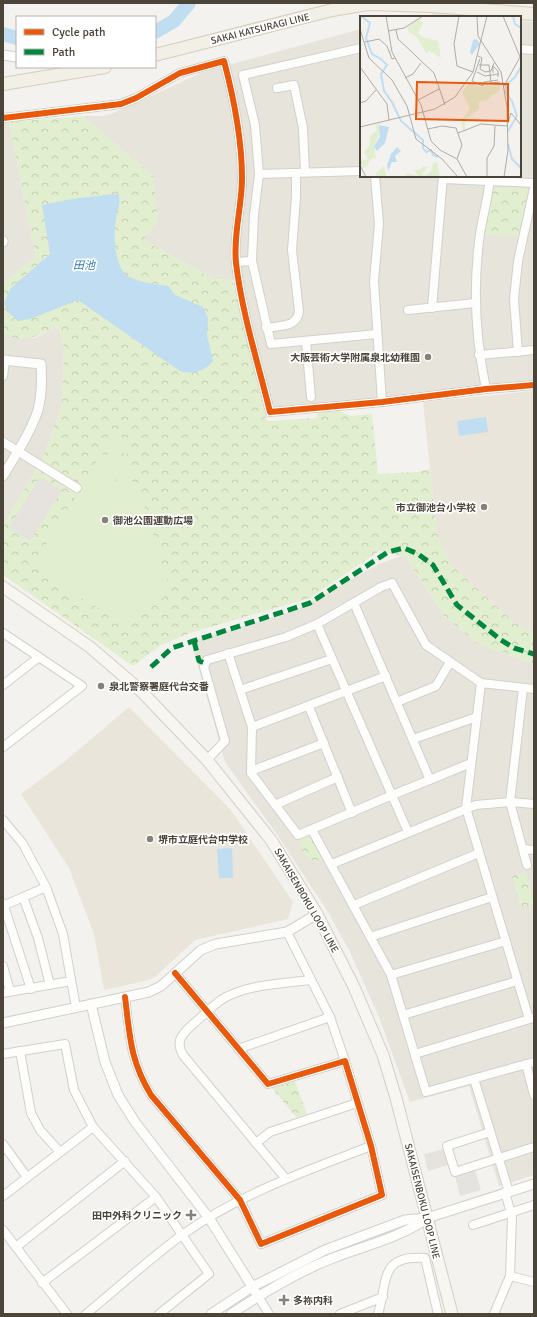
<svg xmlns="http://www.w3.org/2000/svg" width="537" height="1317" font-family="Signika,'Noto Sans JP',sans-serif">
  <style>
    .residential { fill: #e7e4dc }
    .education { fill: #eae5da }
    .forest { fill: url(#forest-crowns) }
    .garden { fill: #e1eecf }
    .parking { fill: #e6e3df }
    .water { fill: #c0ddf1 }
    .lines { fill: none; stroke-linecap: round; stroke-linejoin: round }
    .river { stroke: #c0ddf1; stroke-width: 14 }
    .minor-casing { stroke: #d2d0cb; stroke-width: 10 }
    .tertiary-casing { stroke: #d2d0cb; stroke-width: 11 }
    .secondary-casing { stroke: #d3cfc5; stroke-width: 13 }
    .primary-casing { stroke: #d6cebb; stroke-width: 14 }
    .minor { stroke: #fdfdfc; stroke-width: 8 }
    .tertiary { stroke: #fdfdfc; stroke-width: 9 }
    .secondary { stroke: #f7f6f1; stroke-width: 11 }
    .primary { stroke: #f2efe6; stroke-width: 12 }
    .quiet { stroke: #00873e; stroke-width: 5; stroke-dasharray: 10 5; stroke-linecap: butt }
    .cycleway-casing { stroke: #fff; stroke-width: 8 }
    .cycleway { stroke: #e8590c; stroke-width: 6 }
    .poi-dot { fill: #868178; stroke: #fff; stroke-width: 1.5 }
    .labels { text-anchor: middle; stroke-width: 3.5; stroke-linejoin: round; paint-order: stroke }
    .street-label { font-size: 10px; fill: #4b4439; stroke: #fff }
    .poi-label { font-size: 10px; font-weight: bold; fill: #4b4439; stroke: #fff; text-anchor: start }
    .water-label { font-size: 11px; font-style: italic; fill: #2e7ab2; stroke: #fff }
    .inset-river { fill: none; stroke: #c0ddf1; stroke-width: 2 }
    .inset-road { fill: none; stroke: #b0aca6; stroke-width: 1 }
    .view { fill: #e8590c; fill-opacity: 0.15; stroke: #e8590c; stroke-width: 2 }
    .inset-edge { fill: none; stroke: #4b4439; stroke-width: 2 }
  </style>
  <defs>
    <pattern id="forest-crowns" width="20" height="18" patternUnits="userSpaceOnUse"><rect width="20" height="18" fill="#e1eecf"/><path d="M2 6a3 3 0 1 1 6 0M12 15a3 3 0 1 1 6 0" fill="none" stroke="#c3cdb2"/></pattern>
  </defs>
  <rect width="100%" height="100%" fill="#f4f2ee"/>
  <!-- residential -->
  <g class="residential">
    <path d="M433,13L479,17H429Z"/>
    <path d="M520,21L534,22V382L385,398L272,408L241,277L232,280L214,279L144,240L153,176L83,116H104L121,110L203,72L361,29V176H520Z"/>
    <path d="M9,122L36,257L3,283V123Z"/>
    <path d="M59,326L64,349L62,405L42,460L3,526V332L6,334L35,338Z"/>
    <path d="M401,556L406,557L444,616L477,643L534,664V1175L499,1186L469,1086L410,1102L379,1017L350,952L328,912L276,833L225,762L191,641L278,616L298,609L379,564Z"/>
  </g>
  <!-- education -->
  <g class="education">
    <path d="M534,391V633L514,622L450,564L437,534L423,402Z"/>
    <path d="M129,707L230,809L293,902L288,919L195,940L155,977L145,981L104,990L94,934L69,868L21,794L64,762Z"/>
  </g>
  <!-- forest -->
  <g class="forest">
    <path d="M83,116L153,176L158,221L144,240L214,279L232,280L267,421L316,418L318,413L336,409L350,416L372,414L378,474L418,472L430,469L437,534L450,564L514,622L534,633V664L477,643L444,616L406,557L379,551L310,598L193,632L161,645L133,666L3,575V526L42,460L62,405L64,349L59,326C42,334 20,347 3,332V283L36,257L9,122Z"/>
    <path d="M493,187L531,189L521,237L484,234Z"/>
    <path d="M306,836L313,839L323,860L314,861L302,852L299,839Z"/>
    <path d="M526,872L534,904L521,908L512,876Z"/>
    <path d="M295,1081L307,1114L296,1117L272,1088Z"/>
  </g>
  <!-- garden -->
  <g class="garden">
    <path d="M119,428L128,454L103,451Z"/>
    <path d="M101,454L129,457L136,478L88,475Z"/>
    <path d="M87,478L137,482L171,592L125,625L40,572L38,558Z"/>
  </g>
  <!-- parking -->
  <g class="parking">
    <path d="M40,477L62,490L30,541L9,528Z"/>
    <path d="M444,1149L448,1165L428,1171L424,1154Z"/>
    <path d="M475,1170L481,1190L460,1196L455,1176Z"/>
  </g>
  <!-- water -->
  <g class="water">
    <path d="M114,194L119,195C121,205 117,210 116,219C113,234 114,269 129,277C142,283 155,284 168,286L175,295L203,307L208,318L207,336L213,361C203,372 194,375 180,371L78,300L30,319L18,321L8,312L4,303L10,289L50,254L42,205L72,199Z"/>
    <path d="M486,417L488,432L459,436L457,421Z"/>
    <path d="M232,848L233,878H219L217,849Z"/>
  </g>
  <g class="lines">
    <!-- river -->
    <g class="river">
      <path d="M155,32L174,21L189,3"/>
      <path d="M3,34L17,38"/>
    </g>
    <defs>
      <g id="minor">
        <path d="M361,48L243,75L255,125L259,174L254,215L252,261L271,344L377,334"/>
        <path d="M520,49L534,50"/>
        <path d="M277,88L294,85L303,128L305,172"/>
        <path d="M3,118L121,104L136,98L180,73L224,61C234,99 242,139 242,178C242,207 233,234 236,263C242,313 258,363 270,412L382,402L486,389L534,385"/>
        <path d="M259,174L361,171"/>
        <path d="M375,176L379,224L374,281L382,402"/>
        <path d="M443,179L534,183"/>
        <path d="M236,262L252,261"/>
        <path d="M432,308L443,176"/>
        <path d="M408,310L475,303"/>
        <path d="M266,328C281,325 297,328 299,311L292,250L296,197V173"/>
        <path d="M306,341L311,397"/>
        <path d="M518,352L514,299L518,261L534,188"/>
        <path d="M479,355L534,350"/>
        <path d="M3,376L5,361"/>
        <path d="M486,389C476,341 473,291 479,242C481,220 489,198 490,176"/>
        <path d="M3,442L77,488"/>
        <path d="M354,603L430,780"/>
        <path d="M317,624L408,832"/>
        <path d="M3,633L82,686L3,747"/>
        <path d="M228,653L252,727L251,773L298,835L390,796L471,763"/>
        <path d="M481,683L466,808L529,1019"/>
        <path d="M3,685L39,657"/>
        <path d="M523,688L510,802L527,865"/>
        <path d="M240,690L332,659"/>
        <path d="M397,702L436,686L450,662"/>
        <path d="M309,707L352,813"/>
        <path d="M252,727L386,676"/>
        <path d="M413,739L477,717"/>
        <path d="M207,760L225,741L204,667L207,660L286,637L317,624L381,587L392,583L426,645L481,683L534,689"/>
        <path d="M251,771L324,743"/>
        <path d="M275,805L338,777"/>
        <path d="M3,820L23,844L46,887L63,934L76,1008"/>
        <path d="M312,830L391,975L426,1092L534,1062"/>
        <path d="M523,849L534,850"/>
        <path d="M332,864L476,805L510,802L534,804"/>
        <path d="M23,897L38,938L50,985"/>
        <path d="M3,903L31,989"/>
        <path d="M354,905L479,853"/>
        <path d="M3,906L46,887"/>
        <path d="M287,932L330,1017L345,1061"/>
        <path d="M370,937L492,897"/>
        <path d="M3,966L10,991"/>
        <path d="M391,975L506,941"/>
        <path d="M3,993L71,981"/>
        <path d="M125,997C130,1037 130,1060 151,1095L240,1200L261,1244L382,1195L371,1146L345,1061L268,1084L175,973"/>
        <path d="M403,1015L517,981"/>
        <path d="M238,1049L330,1017"/>
        <path d="M20,1051L31,1113L40,1130L60,1152"/>
        <path d="M3,1054L65,1044L74,1090L93,1127L156,1197L209,1274L159,1314"/>
        <path d="M415,1054L533,1018"/>
        <path d="M526,1064L534,1095"/>
        <path d="M474,1079L509,1192"/>
        <path d="M490,1132L447,1146L455,1172L534,1147"/>
        <path d="M256,1143L270,1132L357,1103"/>
        <path d="M3,1144L27,1177"/>
        <path d="M286,1179L183,1055C175,1041 182,1034 193,1024C202,1017 211,1007 221,1000C246,984 282,984 310,980"/>
        <path d="M3,1196L93,1127"/>
        <path d="M473,1225L534,1205"/>
        <path d="M3,1230L67,1314"/>
        <path d="M16,1247L125,1161"/>
        <path d="M510,1276L534,1282"/>
        <path d="M42,1283L156,1197"/>
        <path d="M258,1296L269,1314"/>
        <path d="M86,1314C118,1288 149,1259 182,1235C239,1194 306,1171 371,1146"/>
        <path d="M340,1314L383,1297"/>
        <path d="M378,1314C388,1282 379,1254 425,1258L438,1314"/>
        <path d="M494,1314L510,1276L512,1217L505,1192"/>
      </g>
      <g id="tertiary">
        <path d="M3,55L17,57"/>
        <path d="M3,241V242"/>
        <path d="M3,360L41,364C42,379 42,395 38,410C31,432 15,456 3,476"/>
        <path d="M91,1004L105,1062L118,1095L135,1122L209,1218L258,1296"/>
        <path d="M3,1023L149,992L161,986L201,950L216,944L287,932L317,914"/>
        <path d="M211,1314L252,1287L325,1250L405,1220L427,1218L534,1184"/>
        <path d="M231,1314C261,1294 300,1271 333,1258C364,1246 399,1238 426,1219"/>
      </g>
      <path id="secondary" d="M3,587L90,647L141,691L207,760L271,840L317,914L354,987L383,1055L396,1098L452,1314"/>
      <g id="primary">
        <path d="M155,55L332,10L368,4L432,6L534,14"/>
        <path d="M3,84L105,67"/>
      </g>
    </defs>
    <!-- minor casing -->
    <use href="#minor" class="minor-casing"/>
    <!-- tertiary casing -->
    <use href="#tertiary" class="tertiary-casing"/>
    <!-- secondary casing -->
    <use href="#secondary" class="secondary-casing"/>
    <!-- primary casing -->
    <use href="#primary" class="primary-casing"/>
    <!-- minor -->
    <use href="#minor" class="minor"/>
    <!-- tertiary -->
    <use href="#tertiary" class="tertiary"/>
    <!-- secondary -->
    <use href="#secondary" class="secondary"/>
    <!-- primary -->
    <use href="#primary" class="primary"/>
    <!-- quiet -->
    <g class="quiet">
      <path d="M194,641L199,661L205,663"/>
      <path d="M151,667L172,648L310,603L388,552L404,548L418,554L433,565L457,605L501,640L514,648L534,654"/>
    </g>
    <defs>
      <g id="cycleway">
        <path d="M3,118L121,104L136,98L180,73L224,61C234,99 242,139 242,178C242,207 233,234 236,263C242,313 258,363 270,412L382,402L486,389L534,385"/>
        <path d="M125,997C130,1037 130,1060 151,1095L240,1200L261,1244L382,1195L371,1146L345,1061L268,1084L175,973"/>
      </g>
    </defs>
    <!-- cycleway casing -->
    <use href="#cycleway" class="cycleway-casing"/>
    <!-- cycleway -->
    <use href="#cycleway" class="cycleway"/>
  </g>
  <!-- markers -->
  <g class="poi-dot">
    <circle cx="428" cy="357" r="4"/>
    <circle cx="484" cy="507" r="4"/>
    <circle cx="105" cy="520" r="4"/>
    <circle cx="101" cy="686" r="4"/>
    <circle cx="150" cy="839" r="4"/>
    <path d="M189 1209h4v4h4v4h-4v4h-4v-4h-4v-4h4z"/>
    <path d="M282 1294h4v4h4v4h-4v4h-4v-4h-4v-4h4z"/>
  </g>
  <g class="labels">
    <!-- street labels -->
    <g class="street-label">
      <text transform="translate(260 28) rotate(-14)" y="4">SAKAI KATSURAGI LINE</text>
      <text transform="translate(307 900) rotate(60)" y="4">SAKAISENBOKU LOOP LINE</text>
      <text transform="translate(423 1201) rotate(76)" y="4">SAKAISENBOKU LOOP LINE</text>
    </g>
    <!-- poi labels -->
    <g class="poi-label">
      <text x="420" y="361" text-anchor="end">大阪芸術大学附属泉北幼稚園</text>
      <text x="476" y="511" text-anchor="end">市立御池台小学校</text>
      <text x="113" y="524">御池公園運動広場</text>
      <text x="109" y="690">泉北警察署庭代台交番</text>
      <text x="158" y="843">堺市立庭代台中学校</text>
      <text x="182" y="1219" text-anchor="end">田中外科クリニック</text>
      <text x="293" y="1304">多祢内科</text>
    </g>
    <!-- water labels -->
    <g class="water-label">
      <text x="84" y="269">田池</text>
    </g>
  </g>
  <!-- overview -->
  <g transform="translate(360 16)">
    <rect width="161" height="161" fill="#f4f2ee"/>
    <path d="M24,150L27,161H18L15,158Z" fill="#e1eecf"/>
    <path d="M59,3L63,7L58,17L62,21L78,25L81,42L70,35L66,37L57,21L49,16L47,12ZM110,66L120,71H125L126,67L131,70L140,68V73L136,78H132L129,83L119,86V93L105,103V114H103L101,105L110,93L102,76ZM21,107L18,110L21,112L19,120L14,131L16,141L11,143L6,151L3,152L0,145L8,143L4,136L9,130L10,120L17,114L15,109ZM77,146L80,161H46V157L58,160L54,154L61,153L63,150L68,151L62,158L64,160L71,156L73,147Z" fill="#e1eecf"/>
    <path d="M116,23L120,27L112,39L110,36L113,24ZM19,109L29,111L25,127L17,135L14,131L20,121ZM37,131L41,135L35,140L37,146H32L28,155L27,149L31,138Z" fill="#c0ddf1"/>
    <path class="inset-river" d="M1,0L10,7L6,22L12,38L21,43L27,49L21,58L24,75L32,86L41,105L63,124V132L66,136L71,134L73,139L78,141M153,0L155,8L161,12M148,115L157,100L152,85L146,77V69L155,61L161,51M148,128L152,143L161,152"/>
    <path class="inset-road" d="M26,0L32,36L61,89L71,125L80,134L97,143L107,161M99,0L94,28L97,50L113,56M117,0L118,20L141,56L147,91L148,134L144,161M143,0L160,41L144,70M0,13L9,42L32,64L47,90L56,123L82,143L98,161M36,14L38,23L74,57L85,89M28,15L44,12L63,0M5,26L19,23L27,30L32,43L35,42M118,40L122,42L120,53L125,56L131,55L134,47M120,43L112,65L123,70L124,66L138,64M119,49H129L131,67L140,66M0,51L27,88L29,104M117,56L125,60L139,58M133,57V50L138,55V61M45,62L53,58L61,47M58,84L79,73M0,87L6,85L16,74M0,111L75,93L95,81L113,56L127,0M68,113L82,110L96,112L102,129L97,143M98,117L121,108L147,110L151,97L161,109M0,149L6,161M127,161V142L134,130L135,110"/>
    <path class="view" d="M57,66L148,68V105L56,103Z"/>
    <rect width="161" height="161" class="inset-edge"/>
  </g>
  <!-- border -->
  <rect width="537" height="1317" fill="none" stroke="#4b4439" stroke-width="8"/>
  <!-- legend -->
  <rect x="16" y="16" width="140" height="52" fill="#ffffff" stroke="#b7b4b0"/>
  <rect x="24" y="29" width="20" height="6" fill="#e8590c" stroke="#b7b4b0"/>
  <text x="52" y="36" font-size="12" fill="#4b4439">Cycle path</text>
  <rect x="24" y="49" width="20" height="6" fill="#00873e" stroke="#b7b4b0"/>
  <text x="52" y="56" font-size="12" fill="#4b4439">Path</text>
</svg>
